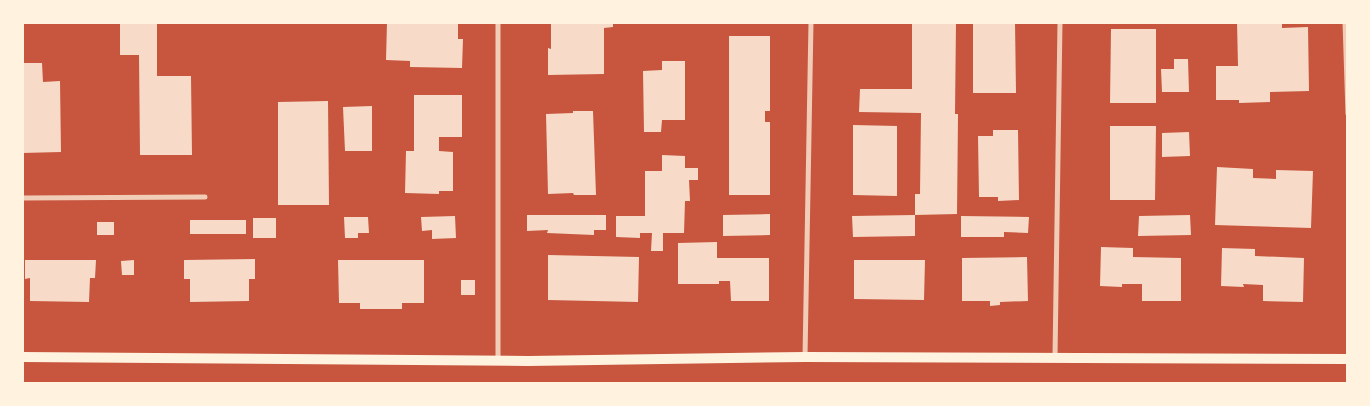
<svg xmlns="http://www.w3.org/2000/svg" width="1370" height="406" font-family="Mulish,sans-serif">
  <style>
    .building { fill: #f7dbc8 }
    .lines { fill: none; stroke-linecap: round; stroke-linejoin: round }
    .minor { stroke: #f1ccb7; stroke-width: 5 }
    .secondary { stroke: #fff3e0; stroke-width: 10 }
  </style>
  <rect width="100%" height="100%" fill="#c8553d"/>
  <!-- building -->
  <g class="building">
    <path d="M120,22H157V76H191L192,155H140L139,55H120Z"/>
    <path d="M387,22H458V39H463L462,68L410,67V61L386,60Z"/>
    <path d="M551,22H613V27L604,28V74L548,75V48L551,49Z"/>
    <path d="M912,22H956L955,114H958V116L957,214L915,215V194H920L921,113L859,112L860,89H912Z"/>
    <path d="M973,22H1015L1016,93H973Z"/>
    <path d="M1237,22H1282V28L1308,27L1309,91L1270,92V102L1239,103V100H1216V66H1238Z"/>
    <path d="M1111,29H1156V103H1110Z"/>
    <path d="M729,36H770V111H765V122H770V195H729Z"/>
    <path d="M1174,59H1188L1189,92H1162L1161,69H1174Z"/>
    <path d="M662,61H685V120H662L661,132H644L643,71L662,70Z"/>
    <path d="M22,63H42L43,82L60,81L61,152L22,153Z"/>
    <path d="M414,95H462V137H439V151L453,152V191H439V194L405,193L406,151H414Z"/>
    <path d="M328,101L329,205H278V102Z"/>
    <path d="M372,106V151H345L343,107Z"/>
    <path d="M573,111H593L596,195H574L573,193L548,194L546,114L573,113Z"/>
    <path d="M853,125L897,126V196L853,195Z"/>
    <path d="M1110,126H1156L1155,200H1110Z"/>
    <path d="M993,130H1018L1019,200L998,201V197H979L978,136H993Z"/>
    <path d="M1189,132L1190,156L1162,157V133Z"/>
    <path d="M662,155L685,156V168H698V180H689L690,201H685L684,233H663V251H651L652,233H640V238L616,237V216H645V171H662Z"/>
    <path d="M1217,167L1253,169V178L1276,179V170L1313,171L1311,228L1215,225Z"/>
    <path d="M770,214V235L723,236V215Z"/>
    <path d="M527,215H606V230H594V235L547,233L548,230L527,231Z"/>
    <path d="M915,215V236L853,237L852,216Z"/>
    <path d="M1190,215L1191,235L1138,236L1139,216Z"/>
    <path d="M455,216L456,238L432,239V230L422,231L421,217Z"/>
    <path d="M961,216L1029,217L1028,233L1004,232V237H961Z"/>
    <path d="M344,217H368L369,233H358V238H345Z"/>
    <rect x="253" y="218" width="23" height="20"/>
    <rect x="190" y="220" width="56" height="14"/>
    <rect x="97" y="222" width="17" height="13"/>
    <path d="M717,242V258H769V301H731L730,281H719V284H678V243Z"/>
    <path d="M1101,247L1133,248V257L1181,258V301H1142V284H1122V287L1100,286Z"/>
    <path d="M1222,248L1255,249V256L1304,258L1303,302L1263,301V285L1243,284L1244,287L1221,286Z"/>
    <path d="M548,255L639,257L638,302L548,300Z"/>
    <path d="M1027,257L1028,301L1000,302V305L990,306V301H962V258Z"/>
    <path d="M255,259V279H249V301L190,302V279H184V260Z"/>
    <path d="M25,260H96L95,278H90L89,302L30,301V278L25,279Z"/>
    <path d="M134,260V275H122L121,261Z"/>
    <path d="M338,260H424V303H402V309H360V303H339Z"/>
    <path d="M854,260H925L924,300L854,299Z"/>
    <rect x="461" y="280" width="14" height="15"/>
  </g>
  <g class="lines">
    <!-- minor -->
    <g class="minor">
      <path d="M1345,22L1348,114"/>
      <path d="M22,198L205,197"/>
      <path d="M805,357L811,22"/>
      <path d="M1055,357L1060,22"/>
      <path d="M498,360V22"/>
    </g>
    <!-- secondary -->
    <path class="secondary" d="M22,357L528,361L805,357L1348,359"/>
  </g>
  <!-- border -->
  <rect width="1370" height="406" fill="none" stroke="#fff3e0" stroke-width="48"/>
</svg>
